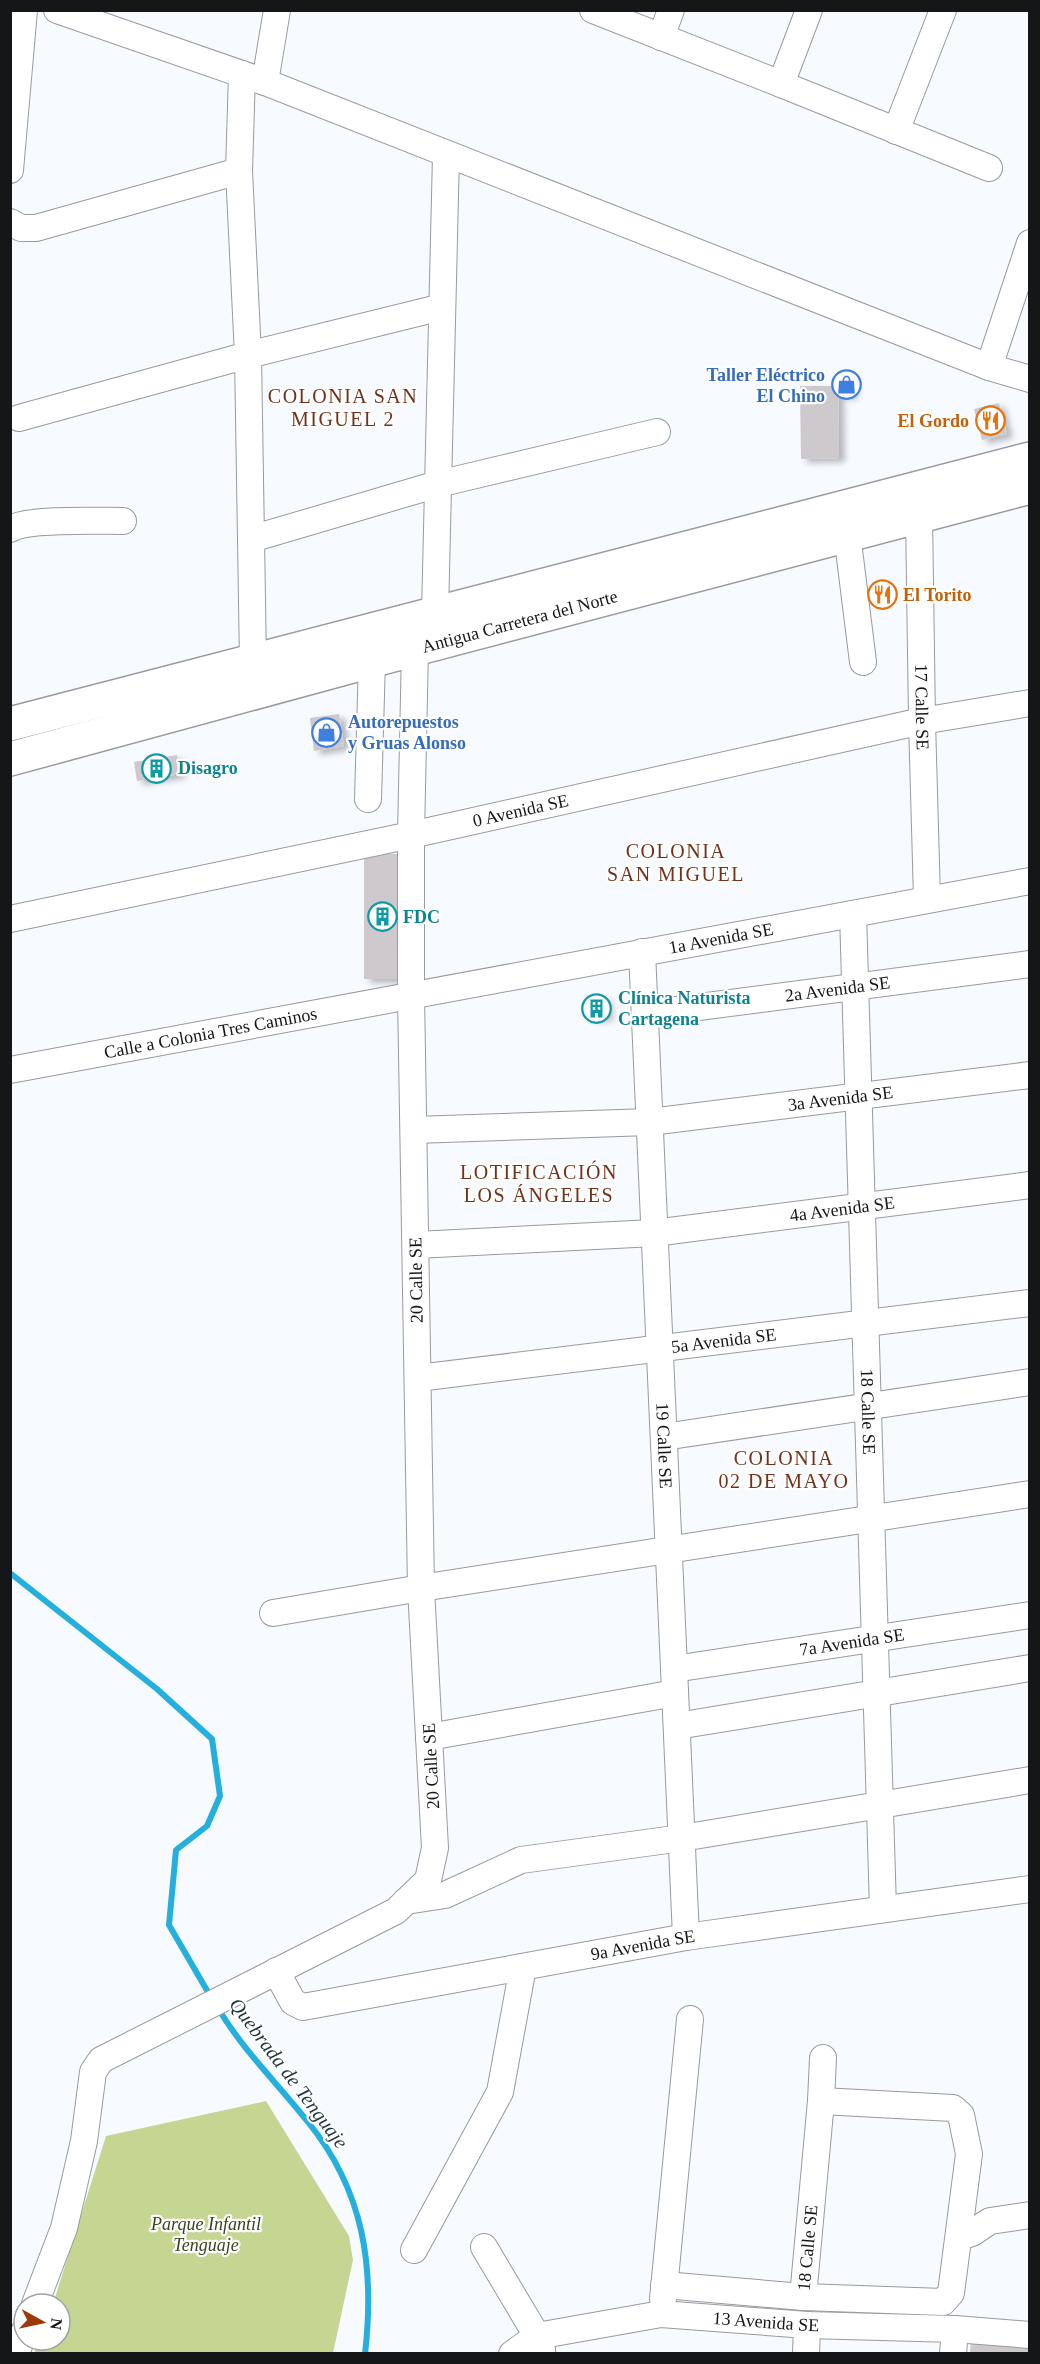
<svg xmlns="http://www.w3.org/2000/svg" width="1040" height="2364" font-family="'Times New Roman',serif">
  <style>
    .green { fill: #c5d693 }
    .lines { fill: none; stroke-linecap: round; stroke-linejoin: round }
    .stream { stroke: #25afdd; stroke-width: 6 }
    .building { fill: #cdc9cd; filter: url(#shadow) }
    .minor-casing { stroke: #989a9f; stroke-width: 28 }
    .major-casing { stroke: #989a9f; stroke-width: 36 }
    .minor { stroke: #fff; stroke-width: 26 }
    .major { stroke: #fff; stroke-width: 33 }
    .labels { text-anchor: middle; stroke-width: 4.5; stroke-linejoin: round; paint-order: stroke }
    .shop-label { font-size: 18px; font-weight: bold; fill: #366cbe; stroke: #fff; text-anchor: end }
    .food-label { font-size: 18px; font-weight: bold; fill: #c56008; stroke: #fff; text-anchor: end }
    .street-label { font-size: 18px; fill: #151618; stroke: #fff }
    .culture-label { font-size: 18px; font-weight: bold; fill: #0d838f; stroke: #fff; text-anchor: start }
    .park-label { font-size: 18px; font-style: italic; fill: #3a431b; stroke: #fff }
    .neighbourhood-label { font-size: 20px; letter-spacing: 1.5px; fill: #733218; stroke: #fff }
    .water-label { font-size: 20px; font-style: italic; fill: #1f353d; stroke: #fff }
  </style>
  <defs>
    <filter id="shadow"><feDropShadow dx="6" dy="4" stdDeviation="3" flood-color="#0004"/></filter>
  </defs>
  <rect width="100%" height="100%" fill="#f7faff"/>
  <!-- green -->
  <path class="green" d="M266,2101L349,2236L353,2260L333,2353H34L39,2340H60V2304H53L106,2136Z"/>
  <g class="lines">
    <!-- stream -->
    <g class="stream">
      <path d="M10,1573L157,1689L212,1739L220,1796L207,1826L176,1850L169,1925L212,1999"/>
      <path d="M218,2008C242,2049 278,2084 308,2122C364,2191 375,2267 365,2354"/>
    </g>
  </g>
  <!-- building -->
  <g class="building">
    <rect x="840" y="376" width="12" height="19"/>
    <path d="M800,386H838L839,458L801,459Z"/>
    <path d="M999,403L1007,434L982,440L974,409Z"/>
    <path d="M339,714L344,746L314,751L310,718Z"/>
    <path d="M177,755L180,774L137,781L134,762Z"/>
    <rect x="364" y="854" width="35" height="125"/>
    <path d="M606,997L607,1017L588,1018L586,998Z"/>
    <path d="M971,2337L1030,2342V2354H970Z"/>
  </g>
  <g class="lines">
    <defs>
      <g id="minor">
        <path d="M57,10L265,82L989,367L1030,379"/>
        <path d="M593,10L781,84L989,168"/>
        <path d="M661,37L671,10"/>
        <path d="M242,74L239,171L248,355L253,662"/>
        <path d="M265,82L277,10"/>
        <path d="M781,84L809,10"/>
        <path d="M896,131L943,10"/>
        <path d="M10,170L24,10"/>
        <path d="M10,222L21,228H36L239,171"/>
        <path d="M989,367L1030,243"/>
        <path d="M19,418L248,355L442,307"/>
        <path id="s1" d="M919,515L922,721L927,899"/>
        <path d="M10,529C28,518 100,521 123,521"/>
        <path d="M847,534L863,662"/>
        <path d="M251,539L438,484L657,432"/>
        <path d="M435,613L446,155"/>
        <path d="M368,799L372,660"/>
        <path id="s2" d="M853,914L883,1909"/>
        <path id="s3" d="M10,919L411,835L922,721L1030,703"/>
        <path id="s4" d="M642,952L686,1937"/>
        <path id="s5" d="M645,1014L1030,964"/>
        <path id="s6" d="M10,1070L1030,881"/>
        <path id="s7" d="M414,1130L650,1122L1030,1075"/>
        <path id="s8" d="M416,1245L654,1233L1030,1185"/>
        <path id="s9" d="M418,1378L1030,1303"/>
        <path d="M664,1437L1030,1382"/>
        <path d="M273,1613L421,1588L1030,1494"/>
        <path id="s10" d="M674,1669L1030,1615"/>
        <path d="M677,1726L1030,1668"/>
        <path d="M429,1737L675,1693"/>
        <path d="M406,1901L445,1895L521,1860L682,1838L1030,1780"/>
        <path id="s11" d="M276,1971L293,2002L303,2007L686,1937L1030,1889"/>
        <path d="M960,2237L972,2233L990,2221L1030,2215"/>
        <path d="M484,2247L537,2336L542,2350"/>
        <path d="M414,2250L500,2092L523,1967"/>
        <path id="s12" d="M664,2285L803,2297L821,2101L823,2058"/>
        <path d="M803,2297L943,2302L951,2293L969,2154L961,2115L953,2108L821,2101"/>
        <path d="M663,2299L690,2019"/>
        <path d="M35,2304L64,2228L84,2141L93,2072L101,2060L396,1911L428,1880L435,1848L421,1588L411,994V835L415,649"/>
        <path d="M16,2354L24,2332"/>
        <path id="s13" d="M512,2354L537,2336L661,2314L807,2325L955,2329L1030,2335"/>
        <path d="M806,2354L807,2325"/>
        <path d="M953,2354L955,2329"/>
      </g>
      <g id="major">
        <path d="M10,724L1030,459"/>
        <path id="s14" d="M10,759L415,649L1030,487"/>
      </g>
    </defs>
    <!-- minor casing -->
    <use href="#minor" class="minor-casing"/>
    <!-- major casing -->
    <use href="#major" class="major-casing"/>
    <!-- minor -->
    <use href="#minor" class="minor"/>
    <!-- major -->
    <use href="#major" class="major"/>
  </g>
  <!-- icons -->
  <defs>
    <symbol id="shop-ring" viewBox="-11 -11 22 22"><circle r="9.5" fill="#fff" stroke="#3f7fe0" stroke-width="1.5"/><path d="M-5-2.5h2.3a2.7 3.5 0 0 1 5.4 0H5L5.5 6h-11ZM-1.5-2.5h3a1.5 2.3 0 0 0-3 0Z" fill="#3f7fe0"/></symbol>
    <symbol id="restaurant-ring" viewBox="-11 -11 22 22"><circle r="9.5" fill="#fff" stroke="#e8710a" stroke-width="1.5"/><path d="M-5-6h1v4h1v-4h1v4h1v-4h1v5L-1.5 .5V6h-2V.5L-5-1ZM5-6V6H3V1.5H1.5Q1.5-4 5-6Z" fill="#e8710a"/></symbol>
    <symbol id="building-ring" viewBox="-11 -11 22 22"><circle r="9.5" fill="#fff" stroke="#0f9aa8" stroke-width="1.5"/><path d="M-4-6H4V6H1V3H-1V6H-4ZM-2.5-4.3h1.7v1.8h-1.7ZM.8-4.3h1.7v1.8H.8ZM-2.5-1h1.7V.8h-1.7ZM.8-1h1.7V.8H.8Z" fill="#0f9aa8"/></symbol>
  </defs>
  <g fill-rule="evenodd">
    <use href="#shop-ring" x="830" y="368" width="33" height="33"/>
    <use href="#restaurant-ring" x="974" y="404" width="33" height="33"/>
    <use href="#restaurant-ring" x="866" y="578" width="33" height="33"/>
    <use href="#shop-ring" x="310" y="716" width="33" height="33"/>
    <use href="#building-ring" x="140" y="752" width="33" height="33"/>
    <use href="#building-ring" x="366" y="900" width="33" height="33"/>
    <use href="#building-ring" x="580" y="992" width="33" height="33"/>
  </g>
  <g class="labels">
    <!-- shop labels -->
    <g class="shop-label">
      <text x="825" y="381">Taller Eléctrico<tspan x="825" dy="21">El Chino</tspan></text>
      <text x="348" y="728" text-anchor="start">Autorepuestos<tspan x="348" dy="21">y Gruas Alonso</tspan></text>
    </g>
    <!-- food labels -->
    <g class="food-label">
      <text x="969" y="427">El Gordo</text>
      <text x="903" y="601" text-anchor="start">El Torito</text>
    </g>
    <!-- street labels -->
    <g class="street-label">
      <text dy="6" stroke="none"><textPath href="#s14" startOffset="528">Antigua Carretera del Norte</textPath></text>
      <text dy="6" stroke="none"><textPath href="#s1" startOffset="192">17 Calle SE</textPath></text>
      <text dy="6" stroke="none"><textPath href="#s3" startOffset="522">0 Avenida SE</textPath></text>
      <text dy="6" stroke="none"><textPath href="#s6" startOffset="723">1a Avenida SE</textPath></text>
      <text dy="6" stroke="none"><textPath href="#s5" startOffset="194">2a Avenida SE</textPath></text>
      <text dy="6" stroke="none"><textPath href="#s6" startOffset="204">Calle a Colonia Tres Caminos</textPath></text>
      <text dy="6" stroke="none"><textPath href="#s7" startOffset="428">3a Avenida SE</textPath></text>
      <text dy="6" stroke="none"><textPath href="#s8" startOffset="428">4a Avenida SE</textPath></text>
      <text transform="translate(416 1280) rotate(-91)" y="6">20 Calle SE</text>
      <text dy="6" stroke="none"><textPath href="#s9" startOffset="308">5a Avenida SE</textPath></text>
      <text dy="6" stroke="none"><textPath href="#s2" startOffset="498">18 Calle SE</textPath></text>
      <text dy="6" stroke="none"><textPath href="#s4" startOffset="494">19 Calle SE</textPath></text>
      <text dy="6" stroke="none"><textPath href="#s10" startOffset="180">7a Avenida SE</textPath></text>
      <text transform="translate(431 1766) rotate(-93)" y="6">20 Calle SE</text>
      <text dy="6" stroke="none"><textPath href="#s11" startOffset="392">9a Avenida SE</textPath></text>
      <text dy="6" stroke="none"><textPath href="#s12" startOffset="189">18 Calle SE</textPath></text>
      <text dy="6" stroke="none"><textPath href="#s13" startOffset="262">13 Avenida SE</textPath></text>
    </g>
    <!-- culture labels -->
    <g class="culture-label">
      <text x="178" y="774">Disagro</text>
      <text x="403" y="923">FDC</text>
      <text x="618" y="1004">Clínica Naturista<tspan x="618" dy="21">Cartagena</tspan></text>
    </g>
    <!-- park labels -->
    <g class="park-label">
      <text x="206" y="2230">Parque Infantil<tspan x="206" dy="21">Tenguaje</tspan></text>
    </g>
    <!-- neighbourhood labels -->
    <g class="neighbourhood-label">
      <text x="343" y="403">COLONIA SAN<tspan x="343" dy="23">MIGUEL 2</tspan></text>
      <text x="676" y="858">COLONIA<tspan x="676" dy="23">SAN MIGUEL</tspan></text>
      <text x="539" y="1179">LOTIFICACIÓN<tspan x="539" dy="23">LOS ÁNGELES</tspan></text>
      <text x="784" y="1465">COLONIA<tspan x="784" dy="23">02 DE MAYO</tspan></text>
    </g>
    <!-- water labels -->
    <g class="water-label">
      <text transform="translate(289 2073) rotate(53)" y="7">Quebrada de Tenguaje</text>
    </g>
  </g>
  <!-- border -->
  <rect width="1040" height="2364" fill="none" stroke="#151618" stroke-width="24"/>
  <!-- north arrow -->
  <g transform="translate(42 2322) rotate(98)"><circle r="28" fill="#ffffff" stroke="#a1a2a3" stroke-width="1.5"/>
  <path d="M0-4.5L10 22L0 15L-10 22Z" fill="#9e3909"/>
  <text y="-9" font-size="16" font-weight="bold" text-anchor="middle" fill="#151618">N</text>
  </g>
</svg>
